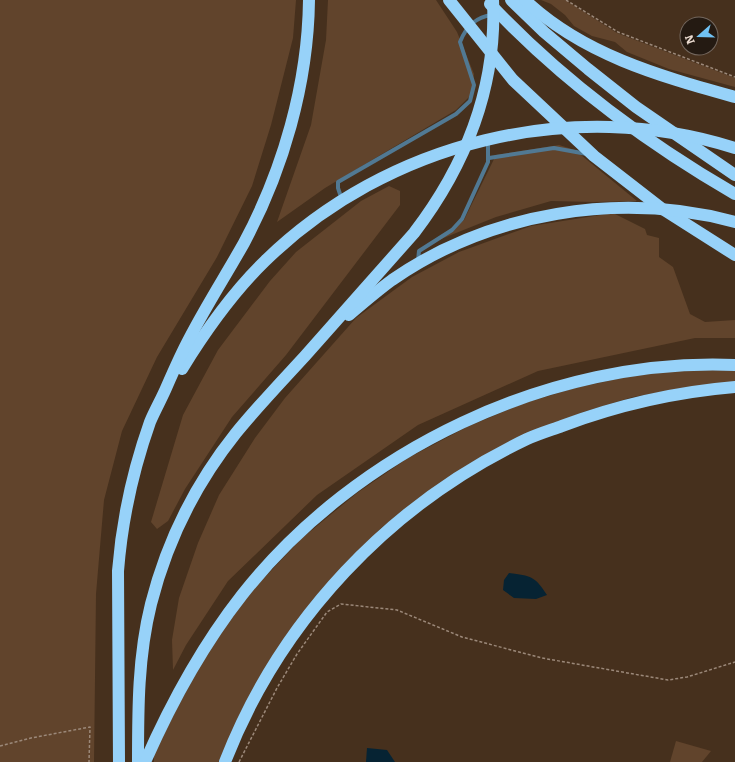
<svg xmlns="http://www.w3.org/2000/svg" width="735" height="762" font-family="Literata,serif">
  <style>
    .green { fill: #61442c }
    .water { fill: #062333 }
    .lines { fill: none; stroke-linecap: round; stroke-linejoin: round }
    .path { stroke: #9b8879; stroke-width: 1.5; stroke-dasharray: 3 2; stroke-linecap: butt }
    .service { stroke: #517993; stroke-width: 4 }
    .motorway { stroke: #97d2f9; stroke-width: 12 }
  </style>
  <rect width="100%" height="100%" fill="#46301d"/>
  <!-- green -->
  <g class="green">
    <path d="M0,0H296L293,38L271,125L252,186L217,257L157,357L122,431L104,500L96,594L94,762H0Z"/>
    <path d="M328,0H436L457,32L474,74L472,94L456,110L325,188L277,222L311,125L326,40Z"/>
    <path d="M541,0H565L617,33L735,78V87L669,69L627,52L615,42L592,36L574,26L565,15L551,4Z"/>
    <path d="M559,145L575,150L637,201L594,202L551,201L496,217L426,245L464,220L496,155Z"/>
    <path d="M389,186L400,191V205L286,355L232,417L185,489L168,521L157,529L151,522L183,415L218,350L270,281L296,252L361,201Z"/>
    <path d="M613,213L645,229L647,235L659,238V257L673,267L690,314L705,322L735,320V338H695L538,371L418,425L317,495L228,581L186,645L173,670L172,640L179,598L198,543L219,495L255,438L285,398L356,318L412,277L459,252L531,226Z"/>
    <path d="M735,369V383L676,389L633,397L583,412L535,432L430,491L381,528L334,576L287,634L243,708L220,762H154V755L160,740L215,638L249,594L301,539L357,493L408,458L467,427L522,404L575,388L627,377L673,371Z"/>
    <path d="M676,741L711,751L702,762H670Z"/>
  </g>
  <!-- water -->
  <g class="water">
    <path d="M509,573C531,576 535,576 547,595L536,599L514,598L503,590L504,580Z"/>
    <path d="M367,748L387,750L395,762H366Z"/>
  </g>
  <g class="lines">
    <!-- path -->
    <g class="path">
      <path d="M566,0L618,32L735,77"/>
      <path d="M0,746L31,738L90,727L89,762"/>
      <path d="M239,762L277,688L297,654L327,612L341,604L397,610L462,637L542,658L668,680L687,677L735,662"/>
    </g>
    <!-- service -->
    <g class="service">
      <path d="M489,158L554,148L587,154"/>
      <path d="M342,200L338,188V182L456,114L470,101L474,85L460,42C466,27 475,17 492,15"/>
      <path d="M418,261L419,251L452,230L462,219L488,162V142"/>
    </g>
    <!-- motorway -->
    <g class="motorway">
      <path d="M449,0L513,80L594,156L661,208L735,255"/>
      <path d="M511,0L544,32L588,69L636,107L735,175"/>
      <path d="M525,0C583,55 660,76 735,97"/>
      <path d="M490,4C560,78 647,143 735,194"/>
      <path d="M349,315C363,303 377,291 392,280C490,212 620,191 735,222"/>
      <path d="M182,369C206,330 232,293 265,261C387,142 572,96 735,148"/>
      <path d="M119,762L118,571C122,520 133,470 150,422C155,410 162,398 167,386C174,370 181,354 189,339C206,306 226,275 244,243C283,170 308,84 309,0"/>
      <path d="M138,762C138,709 138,656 151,604C167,541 196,483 236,433C258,406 282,381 305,356C341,315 378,274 414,233C466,165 497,86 493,0"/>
      <path d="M145,762C171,703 202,646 242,595C356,450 551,357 735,365"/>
      <path d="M225,762C280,620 390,504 527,439C538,434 551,430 562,426C618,405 675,392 735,387"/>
    </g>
  </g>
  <!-- north arrow -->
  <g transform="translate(699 36) rotate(250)"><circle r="19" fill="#241a12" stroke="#73675e"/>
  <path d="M0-3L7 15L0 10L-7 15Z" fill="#70c2f4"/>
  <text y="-6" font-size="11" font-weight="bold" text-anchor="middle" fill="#eadbd0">N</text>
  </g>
</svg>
